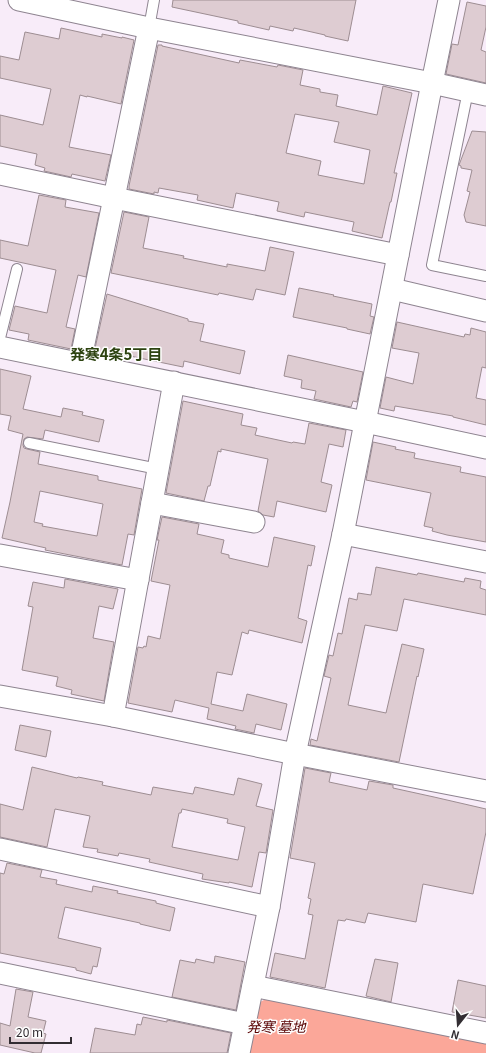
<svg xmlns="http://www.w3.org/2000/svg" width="486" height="1053" font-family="Georgia,'Noto Sans JP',serif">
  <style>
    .green { fill: #fba799 }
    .building { fill: #deccd2; stroke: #9d8d92; fill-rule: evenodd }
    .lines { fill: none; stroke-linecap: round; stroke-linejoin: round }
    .lane-casing { stroke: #8e8490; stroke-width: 12 }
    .street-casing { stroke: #8e8490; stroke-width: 23 }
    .lane { stroke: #fff; stroke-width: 10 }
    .street { stroke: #fff; stroke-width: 21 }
    .labels { text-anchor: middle; stroke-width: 3; stroke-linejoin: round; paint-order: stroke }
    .park-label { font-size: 14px; font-style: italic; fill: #580000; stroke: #fefefe }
    .neighbourhood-label { font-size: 15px; font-weight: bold; fill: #2d4310; stroke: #fefefe }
  </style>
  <rect width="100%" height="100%" fill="#f8ecf9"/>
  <!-- green -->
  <path class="green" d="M266,999L486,1044V1053H244L254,1005Z"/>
  <!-- building -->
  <g class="building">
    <path d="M173,0H356L348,41L325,36V35L294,28L293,31L270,26L269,30L238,23V21L172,7Z"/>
    <path d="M467,2L486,6V27L481,50L486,52V83L446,74L452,44L458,45Z"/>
    <path d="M61,28L102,37V34L122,38V37L134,40L121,104L87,96V97L80,95L69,147L111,155L105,181L72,174L71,177L44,171L45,168L35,165L37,154L0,146V115L43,125L51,89L0,78V56L19,60L25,32L59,39Z"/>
    <path d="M158,45H162V46L239,63L240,60L277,67L278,65L303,70L300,85L320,89V92L338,95L336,106L377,115L383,86L412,93L394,173H397L391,202H390L382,238L352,231L354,222L305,212L304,217L277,211L279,202L236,193L233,208L197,200L198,195L159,188L158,193L154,192V194L129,189V186ZM295,114L339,122L334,142L370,150L364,184L318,175L321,161L286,153Z"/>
    <path d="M472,131L486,132V226L466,222L464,215L470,192L467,191L472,170L461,168V166L459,165Z"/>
    <path d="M39,195L66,200L65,207L99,213L86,277L78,275L66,327L75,329L71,349L28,340L29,334L9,330L15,306L47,313L56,270L0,258V240L28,246Z"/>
    <path d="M124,212L149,217L143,248L184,256L183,258L227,267V264L265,271L270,247L294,252L285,295L256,289L253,300L219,293L218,295L111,273Z"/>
    <path d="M299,288L334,295L333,296L372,304L370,316L374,317L370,334L347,329V328L293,317Z"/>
    <path d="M107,294L188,319V321L204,324L200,341L245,351L240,374L184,361L183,367L125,355L124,359L94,353Z"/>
    <path d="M397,322L464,337L465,334L470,335L471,328L486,332V368L482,367L476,398L486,400V425L453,417V416L395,406L394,411L380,408L386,377L413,384L419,353L392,348Z"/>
    <path d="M288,355L363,372L357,402L353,401L351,407L314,399L316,391L301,388L302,380L284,376Z"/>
    <path d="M0,369L31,376L23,409L61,417L63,408L83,412L82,415L104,420L99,442L45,430L43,439L27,437L24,439L23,445L24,448L27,449L40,452L38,464L98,476V480L142,489L134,535L128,534L122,565L70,555L45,550L46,548L2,538L10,502L23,434L8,430L11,416L0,414ZM40,491L103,504L97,536L42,526L43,524L34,522Z"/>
    <path d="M183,401L243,414L241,425L257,428L255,435L292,443L293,442L305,444L309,423L346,430L343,447L329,444L321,482L332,485L326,512L277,501L274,517L263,515L258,511L268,459L221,449V452L218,451L210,486H208L204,501L166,493Z"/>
    <path d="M373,442L396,447L395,449L415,453L414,458L461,467L460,472L486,477V542L447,535L432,531L433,528L424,526L431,493L366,480Z"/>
    <path d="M162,517L199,524L197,534L224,540L221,553L229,555V558L268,567L274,537L315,546L311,566L308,565L298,618L307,621L302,643L249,630L248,634L242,632L232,675L217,672L211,704L243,711L247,694L287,704L281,730L256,724L254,733L235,729L236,726L207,719L209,708L175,700L172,712L128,703L138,647L143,648L144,646L146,647L148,636L160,639L170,585L151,581L159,540H157Z"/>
    <path d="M376,567L417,575L418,573L464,582L465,578L481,581L480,588L486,590V615L404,599L397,631L365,625L348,705L386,713L402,644L424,649L418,677L417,676L399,762L310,745L311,739L317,741L331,678L324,676L329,655L333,656L338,633L342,634L349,598L357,600L358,593L371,595Z"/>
    <path d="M65,579L118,589L113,609L99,606L93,638L114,642L104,701L71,694L72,690L56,686L58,677L22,670L33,607L28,606L33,582L64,588Z"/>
    <path d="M20,725L51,731L46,757L15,750Z"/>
    <path d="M32,767L77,778L78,777L103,782L102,785L151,795L153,787L193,794L195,787L234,795L238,778L262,784L256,806L273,810L266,853L259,852L252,887L229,882V883L202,879L203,874L149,862L150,859L119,853L118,856L97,852L98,849L83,847L90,816L55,809L47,847L0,837V804L23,810ZM182,809L228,819L227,823L245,827L238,860L172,847L179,813H181Z"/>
    <path d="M305,768L331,773L329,782L367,790L369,781L393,785V788L434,797L486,809V832L473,894L423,884L416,922L368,913L365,923L346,919L345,921L338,920L325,988L270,977L275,953L305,959L313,915L308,914L311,899L308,898L315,863L290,858Z"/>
    <path d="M7,863L42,870L40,877L57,880L56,884L92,892L93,886L118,891L117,893L156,901V903L175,908L170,931L140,924V923L65,907L58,938L101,948L97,967L93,966L91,974L76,970V968L0,953V873L4,874Z"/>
    <path d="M215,956L245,962L236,1010L172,997L180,960L195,963L196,959L214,963Z"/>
    <path d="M375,959L398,963L391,1002L366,996Z"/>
    <path d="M458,980L486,986V1018L452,1012Z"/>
    <path d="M16,989L33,992L28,1017L46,1021L43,1033L46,1034L41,1053H35L0,1045V1023L10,1026Z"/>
    <path d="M143,1017L167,1022V1020L231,1033L227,1053H90L95,1028L135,1035L137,1024L141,1025Z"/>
  </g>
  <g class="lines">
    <defs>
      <g id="lane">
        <path d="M149,28L154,0"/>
        <path d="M468,91L432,265L486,276"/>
        <path d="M0,338L17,269"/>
        <path d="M29,443L158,469"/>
      </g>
      <g id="street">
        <path d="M19,0L149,28L432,83L486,95"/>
        <path d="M0,174L114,198L398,255"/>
        <path d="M392,289L486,311"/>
        <path d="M0,347L365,422L486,448"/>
        <path d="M80,363L149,28"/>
        <path d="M152,503L254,522"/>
        <path d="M343,534L486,562"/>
        <path d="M0,555L138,580"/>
        <path d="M0,696L113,716L295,754L486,791"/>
        <path d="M113,716L174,382"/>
        <path d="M0,849L269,907"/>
        <path d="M0,973L245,1024"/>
        <path d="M253,986L486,1033"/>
        <path d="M239,1053L269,907L295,754L343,534L432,83L449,0"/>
      </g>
    </defs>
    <!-- lane casing -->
    <use href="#lane" class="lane-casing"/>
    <!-- street casing -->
    <use href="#street" class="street-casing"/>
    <!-- lane -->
    <use href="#lane" class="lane"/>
    <!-- street -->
    <use href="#street" class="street"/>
  </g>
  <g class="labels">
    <!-- park labels -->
    <g class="park-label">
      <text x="276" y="1032">発寒 墓地</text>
    </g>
    <!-- neighbourhood labels -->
    <g class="neighbourhood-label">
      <text x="116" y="360">発寒4条5丁目</text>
    </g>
  </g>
  <!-- north arrow -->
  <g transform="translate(458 1025) rotate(197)" stroke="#fefefe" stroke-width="3" paint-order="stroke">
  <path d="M0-3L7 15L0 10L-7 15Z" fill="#322d32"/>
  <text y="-6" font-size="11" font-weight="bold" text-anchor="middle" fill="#322d32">N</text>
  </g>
  <!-- scale -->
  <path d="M10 1037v6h61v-6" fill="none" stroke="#322d32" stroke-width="2"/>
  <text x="16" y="1037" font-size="12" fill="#322d32" stroke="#fefefe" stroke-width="3" paint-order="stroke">20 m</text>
</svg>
